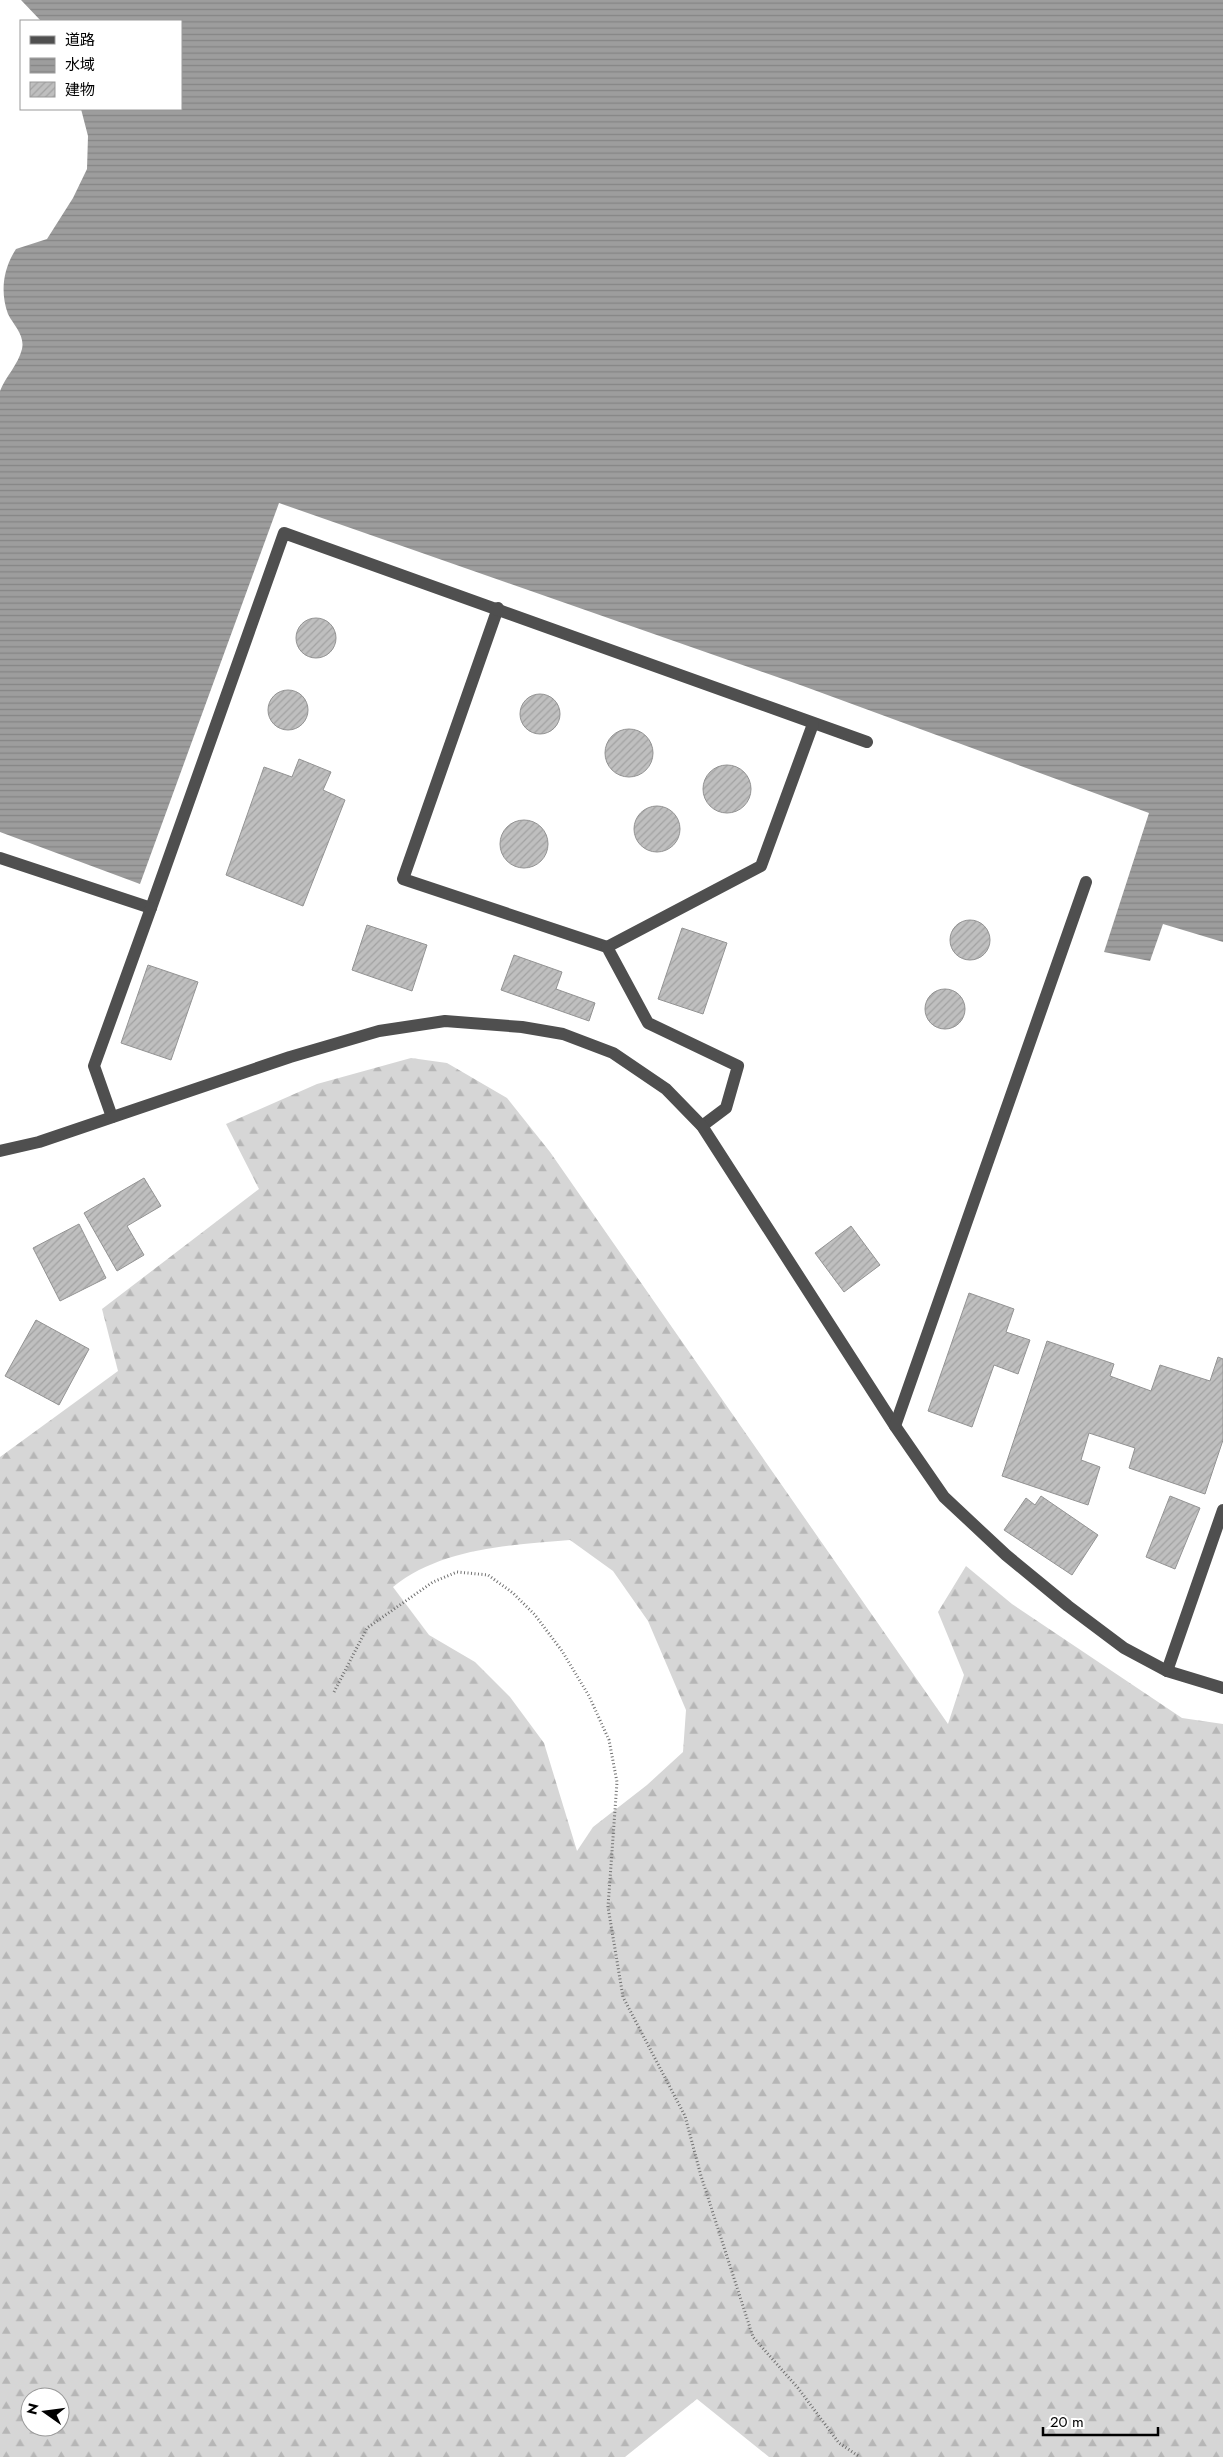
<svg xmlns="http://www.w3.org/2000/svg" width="1223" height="2457" font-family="Jost,'Noto Sans JP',sans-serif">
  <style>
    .forest { fill: url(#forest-firs); fill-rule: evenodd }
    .water { fill: url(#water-rules) }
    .building { fill: url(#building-hatch); stroke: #939393 }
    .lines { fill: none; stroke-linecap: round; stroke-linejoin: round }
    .path { stroke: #717171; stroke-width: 3; stroke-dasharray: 1 2.5; stroke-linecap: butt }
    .minor { stroke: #4f4f4f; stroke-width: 12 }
  </style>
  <defs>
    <pattern id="forest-firs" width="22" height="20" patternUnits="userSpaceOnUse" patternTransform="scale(1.25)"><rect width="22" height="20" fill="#d6d6d6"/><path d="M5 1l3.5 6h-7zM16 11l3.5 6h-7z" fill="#b6b6b6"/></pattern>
    <pattern id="water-rules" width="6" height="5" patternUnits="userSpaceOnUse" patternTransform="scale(1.25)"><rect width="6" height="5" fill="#9d9d9d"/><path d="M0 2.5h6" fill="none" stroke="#858585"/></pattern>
    <pattern id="building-hatch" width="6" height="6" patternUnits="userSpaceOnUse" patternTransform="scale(1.25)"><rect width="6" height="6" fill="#bfbfbf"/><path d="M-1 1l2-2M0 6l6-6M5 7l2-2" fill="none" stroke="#a2a2a2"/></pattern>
  </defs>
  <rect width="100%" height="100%" fill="#fff"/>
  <!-- forest -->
  <path class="forest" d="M411,1058L447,1063L507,1098L550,1152L948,1724L964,1675L938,1612L966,1566L1012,1604L1182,1718L1223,1724V2457H769L697,2399L625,2457H0V1457L118,1371L102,1309L259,1189L226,1124L317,1084ZM570,1540L613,1571L648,1621L686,1710L683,1752L647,1785L593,1827L577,1851L544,1743L510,1697L475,1662L429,1635L393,1587C441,1548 510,1545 570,1540ZM30,2397H60V2427H30Z"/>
  <!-- water -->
  <path class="water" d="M21,0H1223V942L1163,924L1150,961L1104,952L1149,813L803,686L279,503L140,884L0,832V391C6,376 18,365 22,349C25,335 14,326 8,314C0,292 3,269 16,249L47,239L73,198L87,169L88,136L81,109H181V21H41Z"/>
  <!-- building -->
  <g class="building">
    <circle cx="316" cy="638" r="20"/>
    <circle cx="288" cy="710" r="20"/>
    <circle cx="540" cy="714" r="20"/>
    <circle cx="629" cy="753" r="24"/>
    <path d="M299,759L331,772L323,790L345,800L303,906L226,875L264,767L292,777Z"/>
    <circle cx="727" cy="789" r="24"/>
    <circle cx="657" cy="829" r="23"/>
    <circle cx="524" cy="844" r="24"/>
    <circle cx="970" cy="940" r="20"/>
    <path d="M367,925L427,945L412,991L352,970Z"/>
    <path d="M682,928L727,943L703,1014L658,999Z"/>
    <path d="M514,955L562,972L556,989L595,1003L589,1021L501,990Z"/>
    <path d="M148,965L198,982L171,1060L121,1043Z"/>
    <circle cx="945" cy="1009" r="20"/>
    <path d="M144,1178L161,1206L127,1226L144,1255L117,1271L84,1213Z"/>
    <path d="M79,1224L106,1278L60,1301L33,1248Z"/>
    <path d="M851,1226L880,1265L844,1292L815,1253Z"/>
    <path d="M969,1293L1014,1309L1006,1332L1030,1340L1018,1374L994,1365L972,1427L928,1411Z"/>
    <path d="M36,1320L89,1349L59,1405L5,1376Z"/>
    <path d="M1047,1341L1114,1364L1110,1376L1151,1391L1160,1365L1210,1381L1218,1357L1223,1359V1440L1205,1494L1129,1468L1135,1448L1089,1433L1081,1460L1100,1467L1088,1505L1002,1476Z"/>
    <path d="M1041,1496L1098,1535L1072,1575L1004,1530L1026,1498L1035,1505Z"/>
    <path d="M1170,1496L1200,1508L1175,1569L1146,1557Z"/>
  </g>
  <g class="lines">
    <!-- path -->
    <path class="path" d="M334,1692L367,1628L433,1582L457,1572L488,1575L513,1593L535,1615L562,1651L589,1696L609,1740L617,1782L608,1907L623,1997L685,2116L701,2176L753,2337L798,2388L839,2443L860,2457"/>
    <!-- minor -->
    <g class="minor">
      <path d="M498,608L403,879L607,947L648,1023L738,1066L726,1108L702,1126"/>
      <path d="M0,858L151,908L284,533L867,742"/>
      <path d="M607,947L761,866L813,724"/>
      <path d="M112,1117L94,1066L151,908"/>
      <path d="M0,1151L39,1142L290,1057L379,1031L445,1021L522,1027L563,1034L613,1053L666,1089L702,1126L895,1426L944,1497L1006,1555L1068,1606L1124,1648L1167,1671L1223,1688"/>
      <path d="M895,1426L1086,882"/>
      <path d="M1167,1671L1223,1510"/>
    </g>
  </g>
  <!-- legend -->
  <rect x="20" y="20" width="162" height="90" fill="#ffffff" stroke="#999999"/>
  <rect x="30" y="36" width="25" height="8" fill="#4f4f4f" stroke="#999999"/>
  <text x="65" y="45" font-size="15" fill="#000000">道路</text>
  <rect x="30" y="58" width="25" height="15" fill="url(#water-rules)" stroke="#999999"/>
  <text x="65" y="70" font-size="15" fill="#000000">水域</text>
  <rect x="30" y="82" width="25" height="15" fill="url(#building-hatch)" stroke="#999999"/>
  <text x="65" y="95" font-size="15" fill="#000000">建物</text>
  <!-- north arrow -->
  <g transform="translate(45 2412) rotate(284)"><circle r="24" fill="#ffffff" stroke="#999999"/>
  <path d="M0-4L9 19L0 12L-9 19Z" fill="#000000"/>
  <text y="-8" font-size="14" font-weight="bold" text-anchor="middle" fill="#000000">N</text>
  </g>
  <!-- scale -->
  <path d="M1043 2427v8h115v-8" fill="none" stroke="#000000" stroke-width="2.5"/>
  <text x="1050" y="2427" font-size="15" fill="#000000" stroke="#ffffff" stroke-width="4" paint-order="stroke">20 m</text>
</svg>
